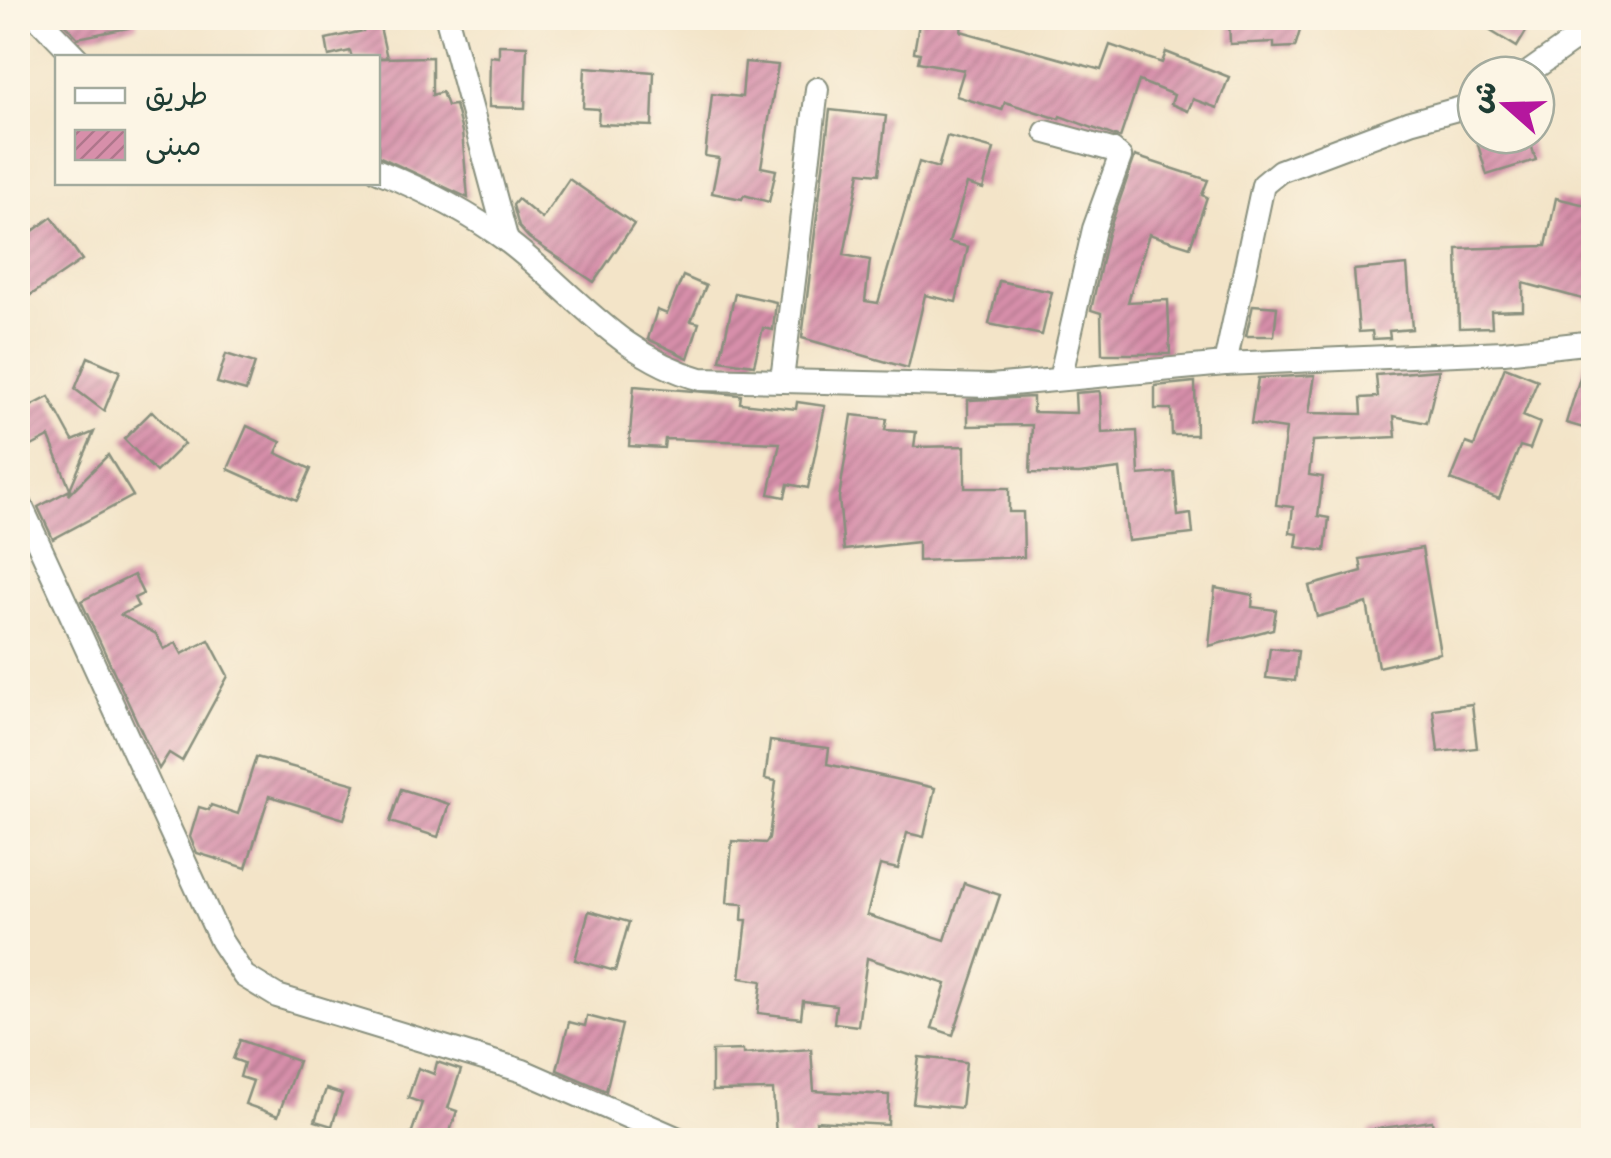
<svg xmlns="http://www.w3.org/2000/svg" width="1611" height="1158" font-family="'Patrick Hand','Playpen Sans Arabic',sans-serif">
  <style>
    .building { fill: url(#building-hatch) }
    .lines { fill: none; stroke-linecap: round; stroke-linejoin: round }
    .minor-casing { stroke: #89907e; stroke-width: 26 }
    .minor { stroke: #fff; stroke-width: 22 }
  </style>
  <defs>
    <pattern id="building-hatch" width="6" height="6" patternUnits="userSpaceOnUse" patternTransform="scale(2.5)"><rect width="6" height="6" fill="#d78faa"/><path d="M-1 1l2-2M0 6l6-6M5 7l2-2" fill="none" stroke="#ae768b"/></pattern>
  </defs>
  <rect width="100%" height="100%" fill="#fcf5e5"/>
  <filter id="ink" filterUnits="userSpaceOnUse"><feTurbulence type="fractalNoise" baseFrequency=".01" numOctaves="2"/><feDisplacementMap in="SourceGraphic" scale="20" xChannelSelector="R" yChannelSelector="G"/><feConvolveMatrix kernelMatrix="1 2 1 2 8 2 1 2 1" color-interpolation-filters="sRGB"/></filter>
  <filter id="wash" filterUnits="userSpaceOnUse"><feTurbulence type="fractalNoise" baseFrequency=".0048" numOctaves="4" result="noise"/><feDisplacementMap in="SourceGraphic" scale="40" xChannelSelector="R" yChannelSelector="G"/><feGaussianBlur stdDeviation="2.25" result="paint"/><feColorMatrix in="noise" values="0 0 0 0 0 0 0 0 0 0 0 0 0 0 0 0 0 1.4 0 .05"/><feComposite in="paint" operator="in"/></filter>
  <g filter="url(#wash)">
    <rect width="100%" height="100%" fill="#f3e4c8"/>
    <g id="blocks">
      <!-- building -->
      <g class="building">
        <path d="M59,18H138V26L78,38Z"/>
        <path d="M360,18H378L387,58H352L350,51L329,56L326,39L363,31Z"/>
        <path d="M920,18H963L961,31L1101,70L1110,45L1162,63L1166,52L1229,77L1217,108L1193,99L1188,111L1171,104L1174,95L1139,81L1120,138L1060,116L1059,119L1005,102L1002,110L956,96L964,70L918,62L920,53L914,52Z"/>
        <path d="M1229,18H1285V24L1301,27L1295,47L1274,48V42L1230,44Z"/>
        <path d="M1496,18H1534L1517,47L1489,30Z"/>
        <path d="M499,45L527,46L525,108L489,107L490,56L499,57Z"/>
        <path d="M432,57V95L442,92L447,106L455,105L462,132L468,198L378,156V58Z"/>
        <path d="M745,62L778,65L761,167L776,170L769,202L744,195L742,199L712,193L719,158L705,156L712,94L742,97Z"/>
        <path d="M585,67L654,72L652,126L598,124L599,109L583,108Z"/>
        <path d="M830,110L886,116L879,174L860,172L844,255L870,260L865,301L878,303L919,162L938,168L947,136L994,149L983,189L967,184L949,242L968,247L956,302L925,295L908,368L802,338Z"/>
        <path d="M1475,135H1528L1536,160L1487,175Z"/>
        <path d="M1135,156L1208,180L1202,195L1207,197L1190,247L1149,234L1128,302L1168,300L1170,354H1102L1101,313L1091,310L1108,233Z"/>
        <path d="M569,179L634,224L594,282L529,238L519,227L513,205L518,199L542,219Z"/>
        <path d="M1556,198L1594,207V302L1523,283V310L1491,311L1492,327L1459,328L1457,249L1546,246Z"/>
        <path d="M52,217L82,260L31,295L18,276V242Z"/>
        <path d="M1407,265L1412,329L1389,331L1390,338L1373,339L1372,331L1359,332L1354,270Z"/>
        <path d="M683,276L706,286L691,321L699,323L688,358L648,339L657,310L667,314Z"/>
        <path d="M999,281L1052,292L1042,335L989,324Z"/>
        <path d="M735,293L776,302L773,330L763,328L754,365L720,360Z"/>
        <path d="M1253,305L1277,307L1274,336H1246Z"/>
        <path d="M226,354L255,363L246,391L217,383Z"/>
        <path d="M88,357L120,371L104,411L75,389Z"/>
        <path d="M1594,357V431L1566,423L1586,358Z"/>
        <path d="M1505,367L1538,380L1523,416L1540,423L1530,449L1520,446L1499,499L1451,480L1466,443L1474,446Z"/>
        <path d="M1439,370L1427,423L1394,416L1396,437L1313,441L1309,475L1323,477L1318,516L1329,518L1325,551L1296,547L1298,534L1290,533L1293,507L1276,505L1286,429L1251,424L1258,378L1315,375L1309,413L1362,414L1361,398L1378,397L1376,375Z"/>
        <path d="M1195,382L1196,435H1172L1171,409H1155V386Z"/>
        <path d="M634,386L741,395L740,403L796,409L797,402L825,406L808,488L788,484L785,497L769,494L780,443L665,439L664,448L629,446Z"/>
        <path d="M1100,391L1102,433L1137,431L1139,475L1174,472L1178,516L1191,514L1193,534L1128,541L1120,469L1079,474L1030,473L1032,425L968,426V400L1033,397V412L1076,413L1075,393Z"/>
        <path d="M49,397L73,441L94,432L70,489L49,437L18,453V413Z"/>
        <path d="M152,411L184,444L156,472L124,439Z"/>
        <path d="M852,415L887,419L885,430L916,432L914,447L965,446V488H1009V512H1023L1024,557L918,561V542L844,550L839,498Z"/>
        <path d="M247,426L281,442L276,453L311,469L297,500L228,469Z"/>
        <path d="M108,455L133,496L53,539L38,507L70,490L68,495Z"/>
        <path d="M1422,548L1440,653L1378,667L1367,603L1317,617L1309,586L1362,571L1360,559Z"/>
        <path d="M134,575L143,594L134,598L138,606L121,615L156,634L164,649L176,643L182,654L209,640L228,676L182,761L169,753L159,769L81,601Z"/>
        <path d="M1215,588L1253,595L1252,607L1276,610L1273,629L1209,646Z"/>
        <path d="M1270,648L1298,651L1295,681L1266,678Z"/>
        <path d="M1472,704L1477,748L1438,752L1433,709Z"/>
        <path d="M770,741L829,748L827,764L935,788L924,837L907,833L898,869L880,865L867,915L945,940L964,883L1000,895L953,1035L932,1028L946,984L867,958L858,1026L834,1023L836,1005L803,1001L801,1018L758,1013L762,981L740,978L747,920H742L743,904L727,903L732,841L766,843L769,838L776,781L765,779Z"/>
        <path d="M256,757L355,784L344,819L269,796L246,868L197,853L190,837L199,807L209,810L211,805L238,814Z"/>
        <path d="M401,789L449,804L438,837L390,822Z"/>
        <path d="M589,911L629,922L615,971L575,960Z"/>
        <path d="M587,1016L622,1025L606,1091L557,1070L569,1022L585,1026Z"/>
        <path d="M240,1040L298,1061L278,1116L245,1104L253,1081L240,1077L244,1063L233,1059Z"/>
        <path d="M811,1049L814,1091L889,1095L888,1125L816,1121L817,1133L811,1134L812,1140H787V1135L776,1136L773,1090L712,1091V1051L743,1050V1054Z"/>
        <path d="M919,1057L966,1062L961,1108L913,1103Z"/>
        <path d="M437,1062L461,1070L448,1108L457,1111L447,1140H409L422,1103L408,1098L418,1068L434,1074Z"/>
        <path d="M326,1089L342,1094L332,1126L315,1121Z"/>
        <path d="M1432,1121L1434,1140H1370L1369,1130Z"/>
      </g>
    </g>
  </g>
  <g filter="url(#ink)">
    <use href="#blocks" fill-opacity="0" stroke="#89907e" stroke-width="2.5"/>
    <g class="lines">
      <defs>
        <g id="minor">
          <path d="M38,18L77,58"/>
          <path d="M447,18L507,241"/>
          <path d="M1525,75L1594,26"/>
          <path d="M1046,132L1112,150L1120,157L1094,229L1060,379"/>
          <path d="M378,171C422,189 468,212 507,241C572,290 619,357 701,379L991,386L1225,364L1504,352L1594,342"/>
          <path d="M1225,364L1263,185L1280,171L1410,122L1476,104"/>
          <path d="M782,380L817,89"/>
          <path d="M18,499L221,941L244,976L277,996L523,1071L681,1140"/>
        </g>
      </defs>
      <!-- minor casing -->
      <use href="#minor" class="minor-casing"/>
      <!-- minor -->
      <use href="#minor" class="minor"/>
    </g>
  </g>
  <!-- margin -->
  <rect width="1611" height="1158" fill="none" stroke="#fcf5e5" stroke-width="60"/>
  <!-- legend -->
  <rect x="55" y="55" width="325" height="130" fill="#fcf5e5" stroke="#a4ab9e" stroke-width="2.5"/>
  <rect x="75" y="88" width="50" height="15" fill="#ffffff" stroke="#a4ab9e" stroke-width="2.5"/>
  <text x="145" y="105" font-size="30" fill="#1f3d34">طريق</text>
  <rect x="75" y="130" width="50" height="30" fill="url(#building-hatch)" stroke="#a4ab9e" stroke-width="2.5"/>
  <text x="145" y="155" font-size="30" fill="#1f3d34">مبنى</text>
  <!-- north arrow -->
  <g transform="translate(1506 105) rotate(290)"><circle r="48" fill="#fcf5e5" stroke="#a4ab9e" stroke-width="2.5"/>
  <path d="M0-8L18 38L0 25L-18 38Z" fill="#b5179e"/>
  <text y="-15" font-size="28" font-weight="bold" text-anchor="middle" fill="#1f3d34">ش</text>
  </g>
</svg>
